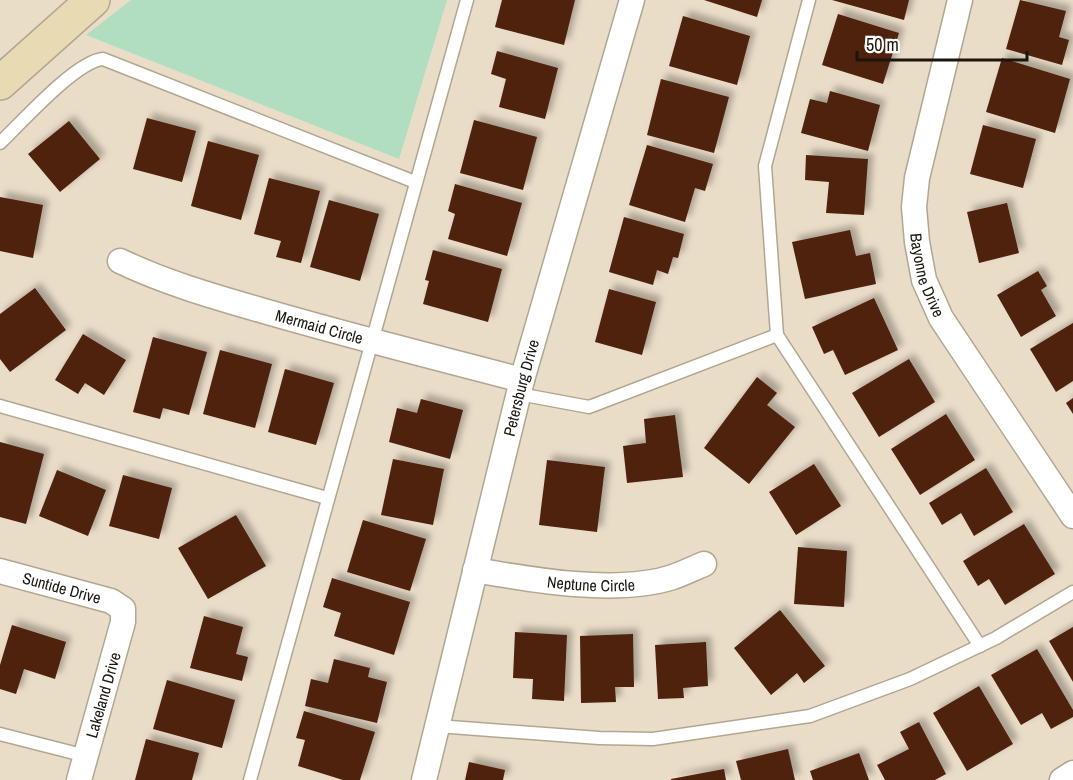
<svg xmlns="http://www.w3.org/2000/svg" width="1073" height="780" font-family="'Archivo Narrow',sans-serif">
  <style>
    .green { fill: #b1dec0 }
    .building { fill: #4f200e; filter: url(#shadow) }
    .lines { fill: none; stroke-linecap: round; stroke-linejoin: round }
    .lane-casing { stroke: #b2a691; stroke-width: 15 }
    .street-casing { stroke: #b2a691; stroke-width: 27 }
    .secondary-casing { stroke: #b2a691; stroke-width: 36 }
    .lane { stroke: #fff; stroke-width: 12 }
    .street { stroke: #fff; stroke-width: 24 }
    .secondary { stroke: #e8dbb4; stroke-width: 33 }
    .labels { text-anchor: middle; stroke-width: 6; stroke-linejoin: round; paint-order: stroke }
    .street-label { font-size: 16px; fill: #1a160e; stroke: #fff }
  </style>
  <defs>
    <filter id="shadow"><feDropShadow dx="5.5" dy="-5.5" stdDeviation="3" flood-color="#0004"/></filter>
  </defs>
  <rect width="100%" height="100%" fill="#eaddc8"/>
  <!-- green -->
  <path class="green" d="M131,0H447L399,159L86,35Z"/>
  <!-- building -->
  <g class="building">
    <path d="M502,0H575L564,45L495,27Z"/>
    <path d="M704,0H762L757,17Z"/>
    <path d="M832,0H909L904,20Z"/>
    <path d="M1020,0L1066,11L1059,37L1069,40L1062,65L1006,49Z"/>
    <path d="M838,14L899,33L883,84L822,65Z"/>
    <path d="M683,16L750,36L737,85L669,66Z"/>
    <path d="M497,51L558,68L545,119L499,107L506,79L491,74Z"/>
    <path d="M1002,58L1070,79L1055,133L986,112Z"/>
    <path d="M661,79L729,97L714,153L647,135Z"/>
    <path d="M830,91L880,105L868,151L801,133L810,99L827,103Z"/>
    <path d="M147,118L196,131L182,182L133,169Z"/>
    <path d="M474,120L537,137L523,190L460,173Z"/>
    <path d="M69,121L100,159L60,192L28,154Z"/>
    <path d="M983,125L1036,139L1023,188L970,174Z"/>
    <path d="M208,141L259,155L241,220L191,206Z"/>
    <path d="M647,145L713,164L705,191L695,188L685,222L629,205Z"/>
    <path d="M806,155L868,159L864,215L826,213L829,182L805,180Z"/>
    <path d="M269,178L320,191L301,263L276,257L281,241L254,234Z"/>
    <path d="M455,184L522,203L507,256L448,239L455,214L448,211Z"/>
    <path d="M0,197L43,205L33,258L0,251Z"/>
    <path d="M329,200L379,214L360,281L310,267Z"/>
    <path d="M1007,203L1019,253L979,263L967,212Z"/>
    <path d="M624,217L684,234L678,258L673,257L668,274L657,270L653,285L609,272Z"/>
    <path d="M850,230L856,256L870,253L876,284L805,299L792,242Z"/>
    <path d="M433,250L502,269L488,322L423,304L429,281L425,280Z"/>
    <path d="M1038,271L1047,286L1041,290L1056,316L1021,337L997,295Z"/>
    <path d="M35,288L66,330L10,372L0,359V314Z"/>
    <path d="M609,289L656,302L642,355L595,342Z"/>
    <path d="M874,298L898,350L845,375L833,350L824,354L812,327Z"/>
    <path d="M1073,323V381L1056,392L1030,349Z"/>
    <path d="M83,334L126,360L104,395L85,383L78,394L55,380Z"/>
    <path d="M153,337L207,352L189,415L163,408L160,419L133,412Z"/>
    <path d="M220,350L272,364L255,428L203,414Z"/>
    <path d="M909,359L935,402L879,437L852,393Z"/>
    <path d="M285,369L334,383L316,445L268,432Z"/>
    <path d="M757,377L777,393L767,405L795,427L749,484L704,448Z"/>
    <path d="M1073,398V414L1066,403Z"/>
    <path d="M421,399L463,410L450,459L389,442L397,408L417,413Z"/>
    <path d="M946,414L975,460L920,495L891,449Z"/>
    <path d="M675,415L683,477L627,483L623,446L646,443L644,419Z"/>
    <path d="M0,442L44,454L26,524L0,517Z"/>
    <path d="M393,459L444,469L433,525L381,515Z"/>
    <path d="M547,460L605,467L597,532L539,525Z"/>
    <path d="M814,464L841,506L796,535L769,492Z"/>
    <path d="M986,468L1013,512L974,536L961,513L942,525L929,503Z"/>
    <path d="M57,470L106,490L88,536L39,516Z"/>
    <path d="M123,475L172,488L159,539L109,526Z"/>
    <path d="M236,515L266,566L208,599L178,548Z"/>
    <path d="M363,520L426,539L410,591L347,572Z"/>
    <path d="M1024,524L1055,574L1005,605L989,579L978,586L963,561Z"/>
    <path d="M798,547L847,551L844,607L794,604Z"/>
    <path d="M332,578L410,602L394,655L334,636L341,613L323,607Z"/>
    <path d="M780,610L825,666L804,683L797,673L771,695L734,648Z"/>
    <path d="M204,616L243,627L236,654L248,657L242,681L190,668Z"/>
    <path d="M12,625L66,642L55,679L24,669L16,694L0,689V665Z"/>
    <path d="M1073,627V682L1049,641Z"/>
    <path d="M515,632L567,635L564,701L532,699L533,679L513,678Z"/>
    <path d="M633,634L634,687H615L616,702L581,703L580,636Z"/>
    <path d="M706,642L708,686L683,688L684,698L658,699L655,645Z"/>
    <path d="M1037,649L1073,710V717L1051,729L1042,713L1021,725L991,675Z"/>
    <path d="M334,659L370,668L368,677L387,682L377,723L305,706L311,679L328,683Z"/>
    <path d="M167,680L235,700L222,748L153,729Z"/>
    <path d="M979,686L1013,744L967,771L933,713Z"/>
    <path d="M304,711L375,732L360,780H343L298,766L305,740L296,738Z"/>
    <path d="M919,722L946,774L935,780H885L877,765L909,749L900,732Z"/>
    <path d="M146,739L199,753L192,780H135Z"/>
    <path d="M788,749L795,780H741L736,761Z"/>
    <path d="M859,753L869,780H813L810,771Z"/>
    <path d="M469,762L505,770L503,780H465Z"/>
    <path d="M724,769L726,780H671V779Z"/>
  </g>
  <g class="lines">
    <defs>
      <g id="lane">
        <path d="M809,0L765,166L777,335L980,646"/>
        <path d="M0,143C21,123 76,61 103,59L415,182"/>
        <path d="M519,394L589,407L777,335"/>
        <path d="M0,406L327,498"/>
        <path d="M437,726L599,738L653,739L810,716L910,679L996,638L1073,592"/>
        <path d="M0,734L86,756"/>
        <path d="M250,780L467,0"/>
      </g>
      <g id="street">
        <path id="s1" d="M960,0L917,178L914,207L917,242L924,280L941,318L1073,516"/>
        <path id="s2" d="M120,261C168,284 219,298 271,313C354,337 438,358 522,380"/>
        <path id="s3" d="M475,570C532,580 617,595 673,577C684,573 694,568 704,564"/>
        <path id="s4" d="M0,571L111,601L123,609V622L79,780"/>
        <path id="s5" d="M424,780L522,380L632,0"/>
        <path d="M1062,780L1073,773"/>
      </g>
      <path id="secondary" d="M0,83L93,0"/>
    </defs>
    <!-- lane casing -->
    <use href="#lane" class="lane-casing"/>
    <!-- street casing -->
    <use href="#street" class="street-casing"/>
    <!-- secondary casing -->
    <use href="#secondary" class="secondary-casing"/>
    <!-- lane -->
    <use href="#lane" class="lane"/>
    <!-- street -->
    <use href="#street" class="street"/>
    <!-- secondary -->
    <use href="#secondary" class="secondary"/>
  </g>
  <g class="labels">
    <!-- street labels -->
    <g class="street-label">
      <text dy="6" stroke="none"><textPath href="#s1" startOffset="282">Bayonne Drive</textPath></text>
      <text dy="6" stroke="none"><textPath href="#s2" startOffset="210">Mermaid Circle</textPath></text>
      <text dy="6" stroke="none"><textPath href="#s5" startOffset="404">Petersburg Drive</textPath></text>
      <text dy="6" stroke="none"><textPath href="#s3" startOffset="117">Neptune Circle</textPath></text>
      <text dy="6" stroke="none"><textPath href="#s4" startOffset="64">Suntide Drive</textPath></text>
      <text transform="translate(103 695) rotate(-74)" y="6">Lakeland Drive</text>
    </g>
  </g>
  <!-- scale -->
  <path d="M857 51v9h170v-9" fill="none" stroke="#1a160e" stroke-width="3"/>
  <text x="866" y="51" font-size="18" fill="#1a160e" stroke="#ffffff" stroke-width="4.5" paint-order="stroke">50 m</text>
</svg>
